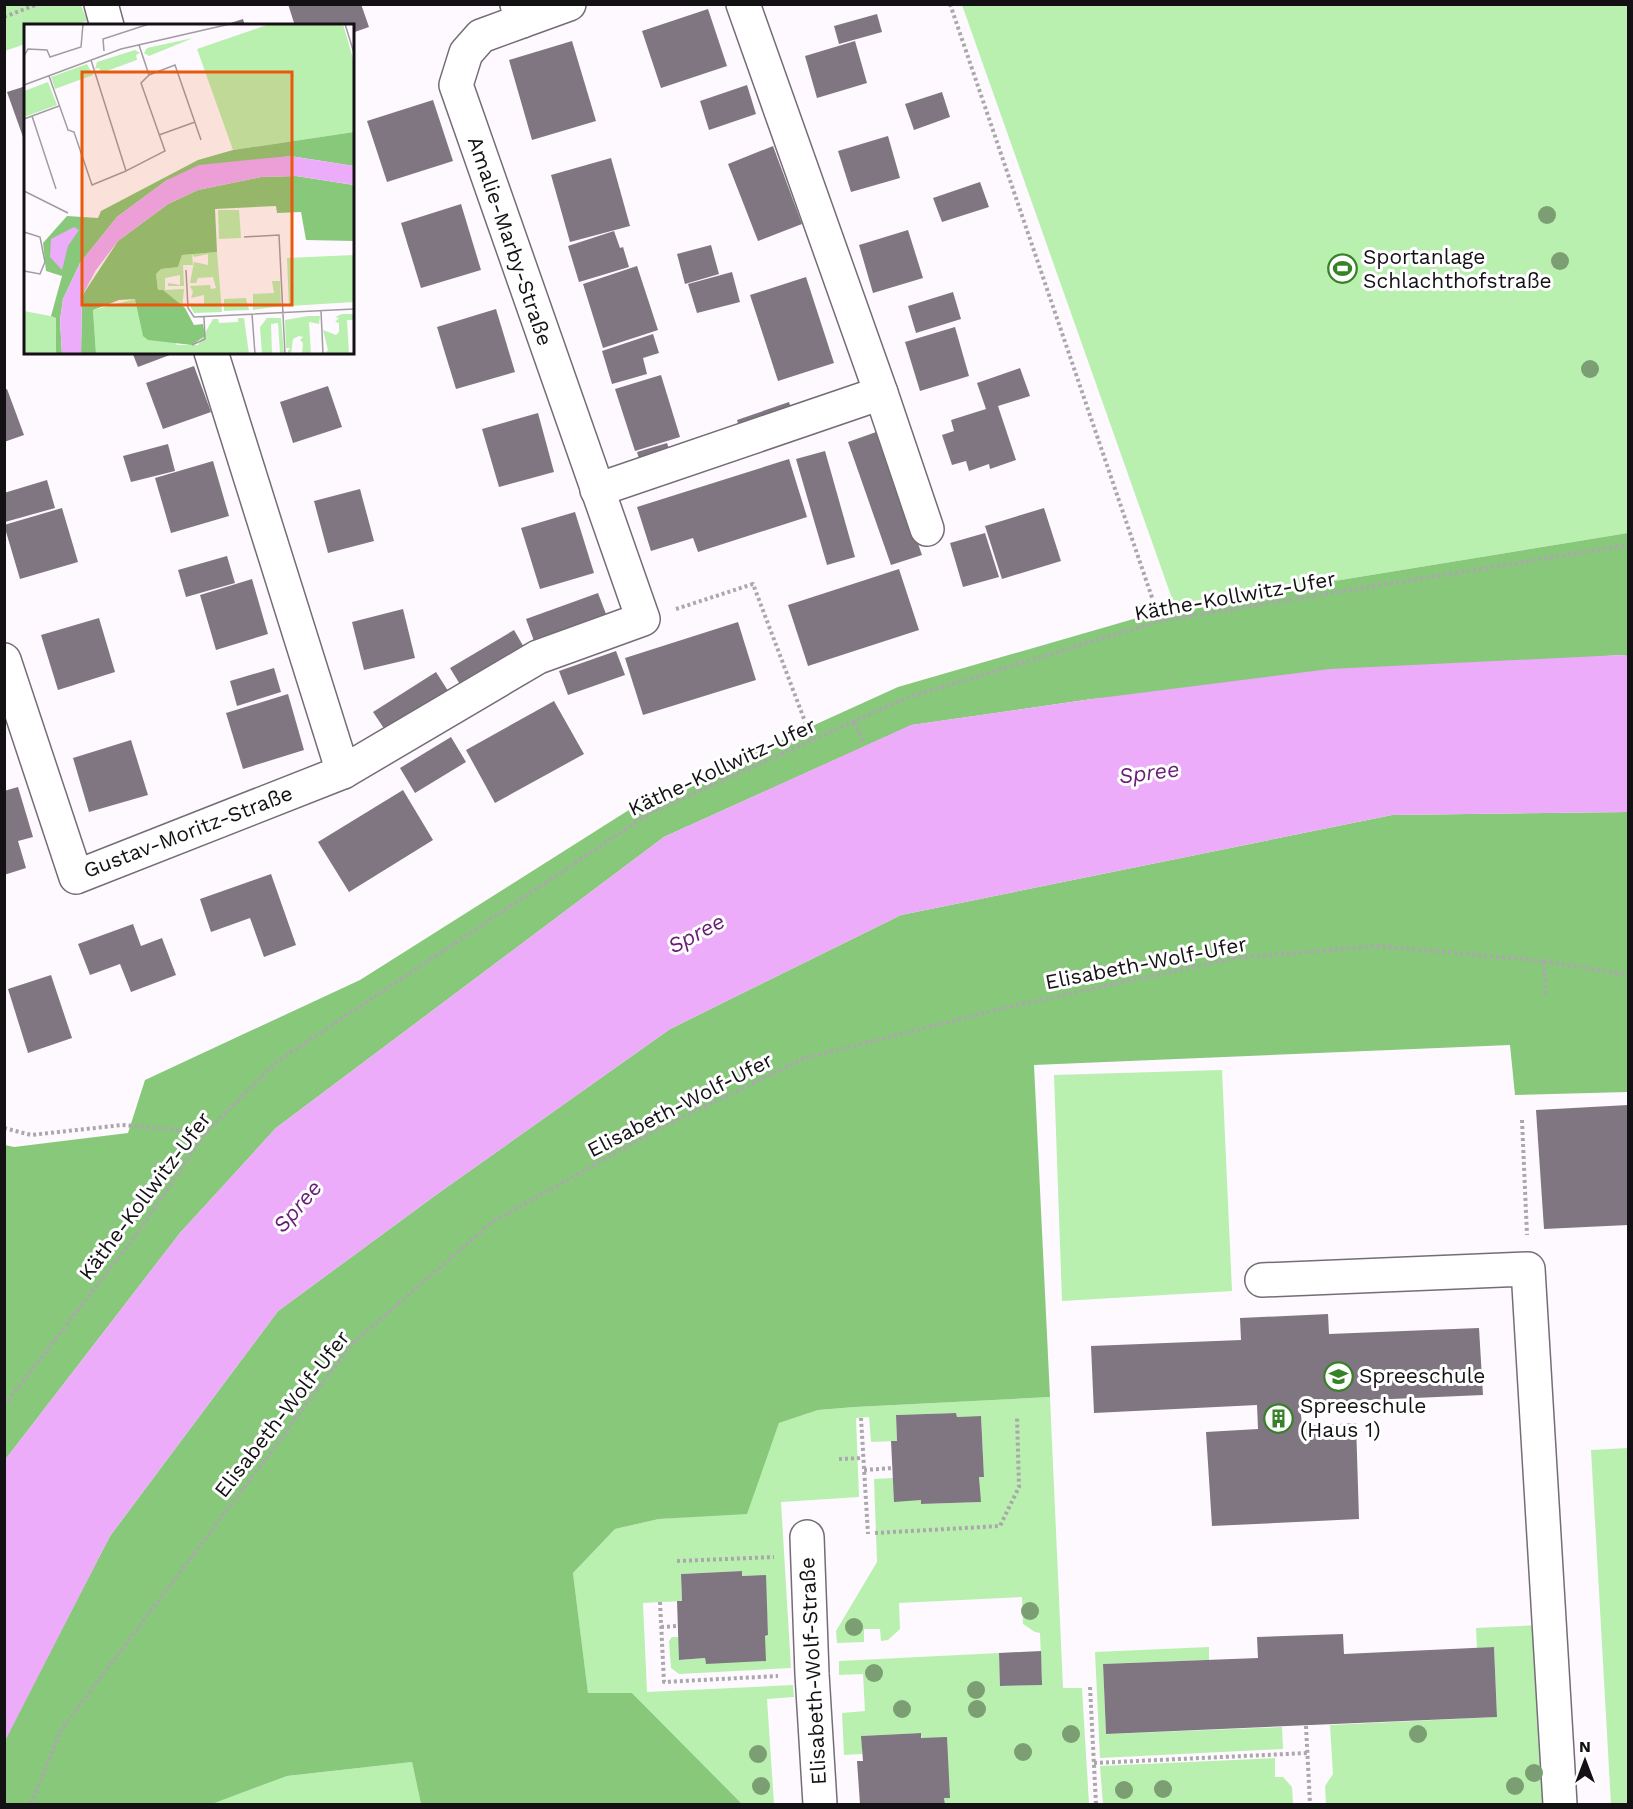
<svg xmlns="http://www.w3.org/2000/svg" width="1633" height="1809" font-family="'Work Sans',sans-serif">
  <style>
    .green { fill: #b9f0af }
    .forest { fill: #88c87b }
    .water { fill: #ecacf9 }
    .building { fill: #807682 }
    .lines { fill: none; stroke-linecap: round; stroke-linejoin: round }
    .minor-casing { stroke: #766c77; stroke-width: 36 }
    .path { stroke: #aba8ac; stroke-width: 4; stroke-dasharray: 3 3; stroke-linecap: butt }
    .minor { stroke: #fff; stroke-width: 33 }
    .tree { fill: #7c9e73 }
    .labels { text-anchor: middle; stroke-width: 6; stroke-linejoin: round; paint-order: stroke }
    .street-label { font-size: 21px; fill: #141115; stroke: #fff }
    .poi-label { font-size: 21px; fill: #141115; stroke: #fff; text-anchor: start }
    .water-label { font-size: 22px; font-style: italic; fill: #681d77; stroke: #fff }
    .inset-road { fill: none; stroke: #a09ca1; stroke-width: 1.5 }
    .view { fill: #e8590c; fill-opacity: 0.15; stroke: #e8590c; stroke-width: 3 }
    .inset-edge { fill: none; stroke: #141115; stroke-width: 3 }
  </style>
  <rect width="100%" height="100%" fill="#fdf9fe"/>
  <!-- green -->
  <g class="green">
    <path d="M5,4L81,5L87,21L75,25L26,26L25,44L5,51Z"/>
    <path d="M962,5H1628V533L1175,607Z"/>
    <path d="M1222,1070L1232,1291L1062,1301L1054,1075Z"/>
    <path d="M1050,1397L1063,1688H1082L1089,1804H945L944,1798L920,1733L862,1736V1754L844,1755L842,1713L865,1711L863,1674L839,1675V1661L999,1653L1001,1686L1042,1684L1040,1633L1035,1632L1023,1624L1022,1597L899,1603L900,1629L888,1640L881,1641L880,1629H864V1642L837,1643L836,1631L877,1562L874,1479L893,1478L921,1500V1504L980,1502L979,1477H984L981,1416L957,1417L956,1413L896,1415L897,1441L871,1442L869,1417L856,1418L859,1497L781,1502L791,1668L679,1674L671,1668L669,1641L672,1637H679L680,1660L705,1658L706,1664L768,1635L765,1575L742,1576L741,1571L681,1574L682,1601L643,1603L647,1692L793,1685L794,1697L767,1699L774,1804H742L632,1693H588L573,1573L615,1529L659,1519L746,1513L779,1423L818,1410L855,1407Z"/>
    <path d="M1628,1448V1804H1611L1591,1450Z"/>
    <path d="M1540,1625L1548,1804H1326L1325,1786L1333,1774L1330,1725L1497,1717L1494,1647L1477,1648L1476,1628Z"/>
    <path d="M1209,1647V1660L1103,1664L1106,1734L1282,1727L1283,1749L1100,1758L1095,1652Z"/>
    <path d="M1275,1758V1777H1283L1292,1787L1293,1804H1103L1100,1766Z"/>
    <path d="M412,1762L421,1804H212L287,1776Z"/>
  </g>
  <!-- forest -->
  <g class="forest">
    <path d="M1628,533V656L1619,655L1092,699L912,725L664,837L276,1128L180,1233L5,1460V1145L14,1147L128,1133L145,1080L360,980L632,808L898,687L1175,607Z"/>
    <path d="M1628,812V1092L1515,1095L1510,1045L1034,1065L1050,1397L855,1407L818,1410L779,1423L747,1514L659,1519L615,1529L573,1573L588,1693H632L742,1804H421L412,1762L287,1776L212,1804H5L4,1741L110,1536L278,1311L440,1192L670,1029L901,915L1392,815Z"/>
  </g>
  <!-- water -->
  <path class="water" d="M1620,655L1628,656V812L1392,815L901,915L670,1029L440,1192L278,1311L110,1536L5,1741V1460L180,1233L276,1128L664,837L911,725L1092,699L1330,669Z"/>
  <!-- building -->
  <g class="building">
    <path d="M288,4H361L369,27L352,33V26H295Z"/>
    <path d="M708,9L727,66L661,88L642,31Z"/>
    <path d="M877,14L882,32L839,44L834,26Z"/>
    <path d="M243,19L245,26H224V25Z"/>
    <path d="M572,41L596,121L532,140L509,60Z"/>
    <path d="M855,41L867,83L817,98L805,56Z"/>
    <path d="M747,85L756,114L709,130L700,101Z"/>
    <path d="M26,86V136L23,137L7,92Z"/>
    <path d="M942,92L950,117L914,130L905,104Z"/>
    <path d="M433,100L453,161L387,182L367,121Z"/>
    <path d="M888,136L900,178L851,192L838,151Z"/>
    <path d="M773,146L802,224L758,241L728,164Z"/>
    <path d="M611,158L630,226L570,242L551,175Z"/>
    <path d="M980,182L989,207L942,222L933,198Z"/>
    <path d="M461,204L481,270L421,288L401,223Z"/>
    <path d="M908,230L923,278L873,293L859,245Z"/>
    <path d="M614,231L620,248L623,247L629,267L579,282L568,246Z"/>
    <path d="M711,245L719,274L685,284L677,254Z"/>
    <path d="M637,266L658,330L603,348L583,284Z"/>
    <path d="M732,272L740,302L697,313L688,284Z"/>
    <path d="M806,277L834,363L778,381L750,295Z"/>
    <path d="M953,292L961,319L916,333L908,306Z"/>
    <path d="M496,309L515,372L456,389L437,327Z"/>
    <path d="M955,327L969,376L920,391L905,342Z"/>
    <path d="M653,334L659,353L643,358L647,374L612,384L602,351Z"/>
    <path d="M132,352H175V353L138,367Z"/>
    <path d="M194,366L211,412L163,429L146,383Z"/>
    <path d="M1020,368L1030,396L998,406L1016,460L990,469L989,464L969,471L966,461L952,465L942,435L954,431L951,420L986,409L977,383Z"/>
    <path d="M661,375L680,437L635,451L615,389Z"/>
    <path d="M328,386L342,427L293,443L280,402Z"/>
    <path d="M7,389L24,435L4,442V390Z"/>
    <path d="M789,402L795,420L742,437L737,420Z"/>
    <path d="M538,413L554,472L499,487L482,429Z"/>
    <path d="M879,431L922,555L891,565L848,442Z"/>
    <path d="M667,443L673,460L642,469L637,452Z"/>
    <path d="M168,444L175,471L131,482L123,456Z"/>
    <path d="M825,451L855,557L827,565L796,459Z"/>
    <path d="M789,459L807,517L698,552L693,538L651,551L637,507Z"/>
    <path d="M213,461L229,516L171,533L155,478Z"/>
    <path d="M47,480L55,508L5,522L4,493Z"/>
    <path d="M360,489L374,541L328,553L314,501Z"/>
    <path d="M62,508L78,562L20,579L4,525Z"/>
    <path d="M1044,508L1061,561L1002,579L985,526Z"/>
    <path d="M575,512L594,573L540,589L521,528Z"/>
    <path d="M985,533L999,577L963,587L950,543Z"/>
    <path d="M227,556L235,583L186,597L178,570Z"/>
    <path d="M899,569L919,630L808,666L788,605Z"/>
    <path d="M252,579L268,634L216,650L200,595Z"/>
    <path d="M598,593L606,614L534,641L526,619Z"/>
    <path d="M403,609L415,658L364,670L352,622Z"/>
    <path d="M99,618L115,672L58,690L41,635Z"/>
    <path d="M738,622L756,680L643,715L625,658Z"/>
    <path d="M514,630L525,649L461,686L450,668Z"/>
    <path d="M616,651L625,675L568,695L559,671Z"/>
    <path d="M274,668L281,692L237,706L230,681Z"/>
    <path d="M436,672L450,694L387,733L373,712Z"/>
    <path d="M288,694L304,750L243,769L226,713Z"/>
    <path d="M554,701L584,754L495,803L466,750Z"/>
    <path d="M451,737L466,762L415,793L400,768Z"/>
    <path d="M131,740L148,795L89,812L73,758Z"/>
    <path d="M18,787L33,837L18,841L26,868L4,875V791Z"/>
    <path d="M403,790L433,840L349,892L318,842Z"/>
    <path d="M271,874L296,945L264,957L250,918L211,932L200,899Z"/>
    <path d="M133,924L141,946L162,938L176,975L131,992L120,964L90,975L78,944Z"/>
    <path d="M51,975L72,1038L28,1053L8,989Z"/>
    <path d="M1628,1105V1225L1544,1229L1536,1110Z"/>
    <path d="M1328,1314L1329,1334L1479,1328L1483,1395L1300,1403L1302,1426L1356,1423L1359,1519L1212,1526L1206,1432L1258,1429L1257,1405L1094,1413L1091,1346L1241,1340L1240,1318Z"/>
    <path d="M956,1413L957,1417L981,1416L984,1477H979L981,1502L921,1504V1500L894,1502L891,1441H897L896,1415Z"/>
    <path d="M742,1571V1576L766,1575L768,1635L765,1636L766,1661L706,1664L705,1658L679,1660L677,1601H682L681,1574Z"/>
    <path d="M1343,1634L1344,1654L1494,1647L1497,1717L1106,1734L1103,1664L1258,1658L1257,1637Z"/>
    <path d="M1041,1651L1042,1685L1000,1686L999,1653Z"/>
    <path d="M921,1733V1738L947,1737L950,1798H944L945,1804H860L857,1761H863L861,1736Z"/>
  </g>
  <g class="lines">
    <defs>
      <g id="minor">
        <path d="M101,4L107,26"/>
        <path d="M517,4L522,21L569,4"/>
        <path d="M743,4L881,393L927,529"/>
        <path d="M211,352L343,772L538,657L643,619L456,85L466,53L481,36L522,21"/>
        <path d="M597,490L881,393"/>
        <path d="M4,660L76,877L343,772"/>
        <path d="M1262,1280L1528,1269L1560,1804"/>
        <path d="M807,1537L812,1674L820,1804"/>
      </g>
    </defs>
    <!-- minor casing -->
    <use href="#minor" class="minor-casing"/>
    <!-- path -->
    <g class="path">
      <path d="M950,4L1160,621"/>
      <path d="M4,17L38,4"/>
      <path d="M676,609L753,584L812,740"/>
      <path d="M854,722L863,741"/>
      <path d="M1544,961L1546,997"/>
      <path d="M1522,1120L1527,1235"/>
      <path d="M4,1128L31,1135L122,1125L206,1132"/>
      <path d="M4,1406L144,1224L206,1132L278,1061L650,813L906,698L1160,621L1628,545"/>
      <path d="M861,1418L868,1534"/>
      <path d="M839,1459L863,1458"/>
      <path d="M864,1470L893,1468"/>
      <path d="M875,1533L1000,1526L1019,1487L1017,1416"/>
      <path d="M677,1561L774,1557"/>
      <path d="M660,1602L664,1682L778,1676"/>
      <path d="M661,1627L678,1626"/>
      <path d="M1090,1687L1096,1804"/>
      <path d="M1306,1726L1310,1804"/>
      <path d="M1094,1763L1308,1753"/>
      <path d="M31,1804L61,1730L352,1344L492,1222L664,1126L805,1058L1012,1006L1235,958L1378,946L1544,961L1628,975"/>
    </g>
    <!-- minor -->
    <use href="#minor" class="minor"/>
  </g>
  <!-- trees -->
  <g class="tree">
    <circle cx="1547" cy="215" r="9"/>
    <circle cx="1560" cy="261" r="9"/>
    <circle cx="1590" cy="369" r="9"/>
    <circle cx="1030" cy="1611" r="9"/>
    <circle cx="854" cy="1627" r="9"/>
    <circle cx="874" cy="1673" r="9"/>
    <circle cx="976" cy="1690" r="9"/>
    <circle cx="902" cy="1709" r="9"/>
    <circle cx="977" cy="1709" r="9"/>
    <circle cx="1071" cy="1734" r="9"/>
    <circle cx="1418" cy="1734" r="9"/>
    <circle cx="1023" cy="1752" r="9"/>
    <circle cx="758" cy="1754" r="9"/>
    <circle cx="1534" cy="1773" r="9"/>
    <circle cx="761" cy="1786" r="9"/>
    <circle cx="1515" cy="1786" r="9"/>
    <circle cx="1163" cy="1789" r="9"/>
    <circle cx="1124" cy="1790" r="9"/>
  </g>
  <!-- icons -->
  <defs>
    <symbol id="stadium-ring" viewBox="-11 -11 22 22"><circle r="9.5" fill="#fff" stroke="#378128" stroke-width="1.5"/><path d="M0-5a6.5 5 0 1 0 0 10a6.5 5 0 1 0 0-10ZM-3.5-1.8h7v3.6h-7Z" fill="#378128"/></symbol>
    <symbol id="school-ring" viewBox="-11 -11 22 22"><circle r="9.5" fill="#fff" stroke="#378128" stroke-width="1.5"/><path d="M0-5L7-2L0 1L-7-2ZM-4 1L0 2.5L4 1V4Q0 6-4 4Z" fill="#378128"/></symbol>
    <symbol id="building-ring" viewBox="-11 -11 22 22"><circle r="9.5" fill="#fff" stroke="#378128" stroke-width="1.5"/><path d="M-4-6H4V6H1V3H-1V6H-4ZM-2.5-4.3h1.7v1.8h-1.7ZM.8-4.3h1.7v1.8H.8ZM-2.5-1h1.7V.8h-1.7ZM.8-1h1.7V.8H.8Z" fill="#378128"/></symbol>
  </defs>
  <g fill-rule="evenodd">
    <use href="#stadium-ring" x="1326" y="252" width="33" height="33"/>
    <use href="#school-ring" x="1322" y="1360" width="33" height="33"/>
    <use href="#building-ring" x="1262" y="1402" width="33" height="33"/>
  </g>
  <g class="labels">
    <!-- street labels -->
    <g class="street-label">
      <text transform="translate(510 241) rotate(71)" y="7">Amalie-Marby-Straße</text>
      <text transform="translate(1235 596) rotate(-10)" y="7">Käthe-Kollwitz-Ufer</text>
      <text transform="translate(722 767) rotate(-25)" y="7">Käthe-Kollwitz-Ufer</text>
      <text transform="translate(188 832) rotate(-21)" y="7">Gustav-Moritz-Straße</text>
      <text transform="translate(1146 963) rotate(-11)" y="7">Elisabeth-Wolf-Ufer</text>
      <text transform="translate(680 1105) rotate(-27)" y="7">Elisabeth-Wolf-Ufer</text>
      <text transform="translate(145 1196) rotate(-53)" y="7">Käthe-Kollwitz-Ufer</text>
      <text transform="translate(282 1414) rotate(-52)" y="7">Elisabeth-Wolf-Ufer</text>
      <text transform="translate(813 1671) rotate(-93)" y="7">Elisabeth-Wolf-Straße</text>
    </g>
    <!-- poi labels -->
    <g class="poi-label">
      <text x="1363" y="264">Sportanlage<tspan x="1363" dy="24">Schlachthofstraße</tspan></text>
      <text x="1359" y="1383">Spreeschule</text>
      <text x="1300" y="1413">Spreeschule<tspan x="1300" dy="24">(Haus 1)</tspan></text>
    </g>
    <!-- water labels -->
    <g class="water-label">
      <text transform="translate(1149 772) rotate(-7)" y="8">Spree</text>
      <text transform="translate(696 933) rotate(-28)" y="8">Spree</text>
      <text transform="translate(297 1206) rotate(-49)" y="8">Spree</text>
    </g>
  </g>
  <!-- overview -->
  <g transform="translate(24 24)">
    <rect width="330" height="330" fill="#fdf9fe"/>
    <path d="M246,0H319L330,38V108L209,126L173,25ZM169,14L125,32L120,29L123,24ZM111,26L116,29L112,31L113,36L77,49L75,44L71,45L73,38ZM63,40L69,51L31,65L27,53ZM24,58L33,81L0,93V67ZM194,186H215L217,214L195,215ZM193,228L198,288L170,289L167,284V280L179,282L180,279V271L167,274L169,268L166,262L186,261L187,265L192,264L189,253L174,254L172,259H166L170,238L184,241V230L170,233L168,230L169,241H159L160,262H144V259L156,261V251L141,254V266L160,265L158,284L139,266H134L132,250L137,245L154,243L158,231ZM330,231V278L265,282L263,234ZM248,257H256L257,282L229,286V270L250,269ZM222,274L225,286L200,287V275ZM111,275L153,321H174L189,295H194L195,299L214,298V294H220L225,330H72L69,286ZM0,287L32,293V330H0ZM318,290H330V296H323L325,330H300L304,326L299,306L312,311L315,308V299L311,298L315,294L311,293ZM284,292H296L295,300L285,298L287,330H278L279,319L276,316L279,313L275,312L269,315L267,330H262L266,324H262L261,296ZM243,294H257L260,330H256L254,299L247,300L248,330H238L236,303Z" fill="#b9f0af"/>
    <path d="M330,108V142L266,132L143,156L93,193L56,239L39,275L36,296L38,330H32V294L27,292L38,252L22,247L19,219L43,192L74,194L77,187L174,136L209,126ZM272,152L330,161V217L282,216L277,188L253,189L252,182L191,185L193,228L158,231L154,243L137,245L132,250L134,266H139L161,284L170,301L179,300L181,312L168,321L124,316L119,312L111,275L95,276L69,286L72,330H57L58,272L94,217L144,180L174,166L237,153Z" fill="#88c87b"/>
    <path d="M266,132L330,142V161L272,152L237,153L174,166L144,180L94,217L72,246L58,272L57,330H38L36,296L39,275L56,239L93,193L143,156L175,141ZM50,203L55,206L44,222L38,246L26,233L27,215Z" fill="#ecacf9"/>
    <path class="inset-road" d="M321,0L330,29M115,21L125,51L151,41L177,116M80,27L79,15L125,0M0,32L4,25L23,26L26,33L57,23L59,0M67,36L102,147L141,127L117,59L125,51M25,52L44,106L50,108L68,161L102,147M0,61L97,25L206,0M8,92L32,165M0,95L35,82M135,111L171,98M0,167L44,189M0,208L16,213L21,238L16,250L0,247M220,213L255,211L261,330M162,246L164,284L170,293L330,285M297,287L299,330M228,290L231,330M168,321L181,315L180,293"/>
    <path class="view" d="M58,48H268V281H58Z"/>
    <rect width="330" height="330" class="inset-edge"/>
  </g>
  <!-- border -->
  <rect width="1633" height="1809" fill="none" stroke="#141115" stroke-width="12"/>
  <!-- north arrow -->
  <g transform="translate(1585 1761)" stroke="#ffffff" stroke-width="4.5" paint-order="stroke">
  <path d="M0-4.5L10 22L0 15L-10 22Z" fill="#141115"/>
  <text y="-9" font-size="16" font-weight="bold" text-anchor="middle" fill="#141115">N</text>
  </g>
</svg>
